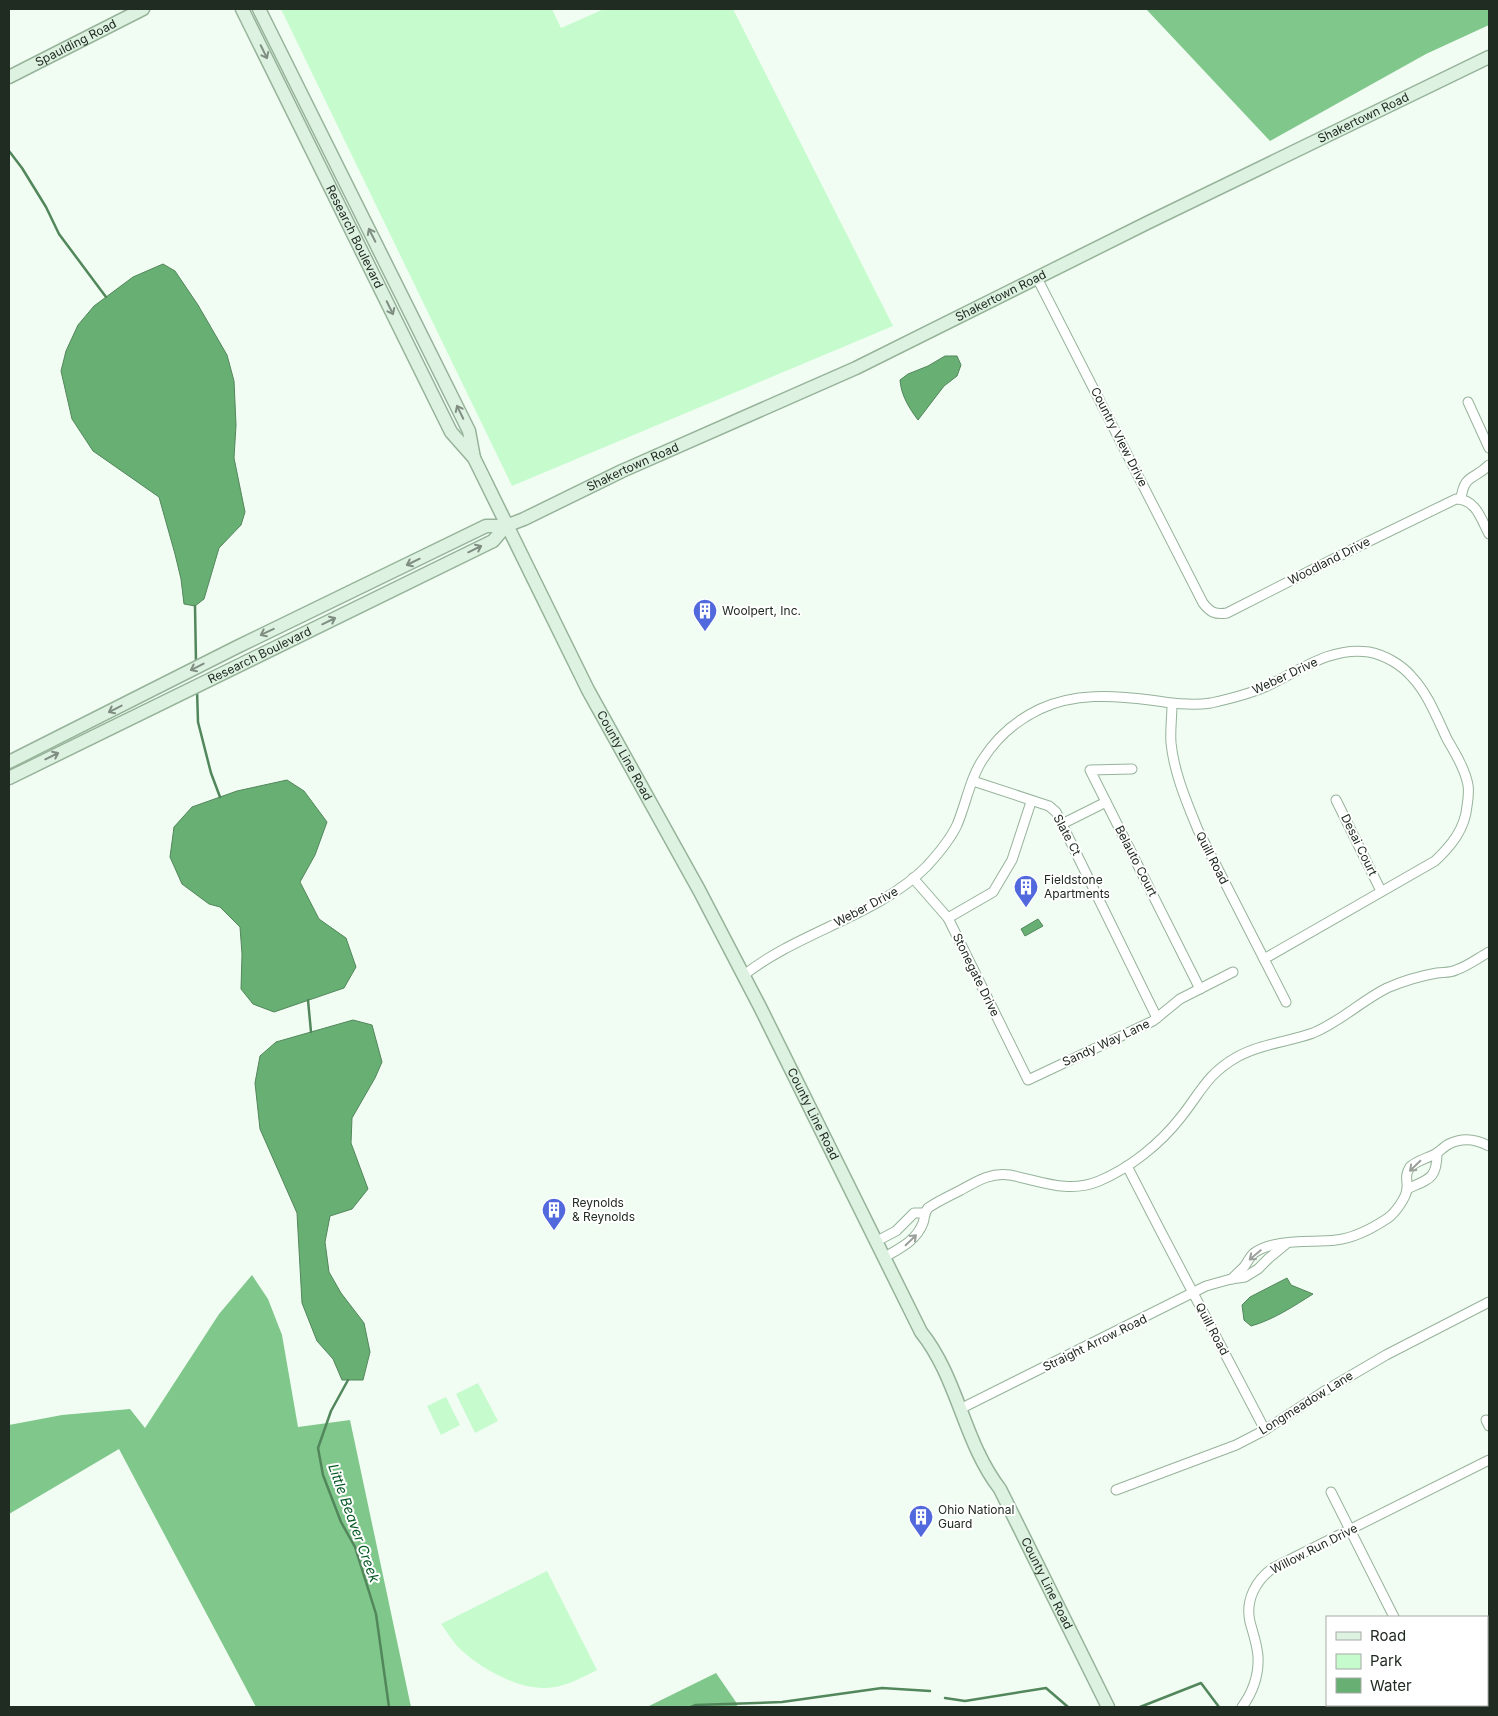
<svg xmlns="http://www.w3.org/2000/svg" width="1498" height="1716" font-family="Inter,sans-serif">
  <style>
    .green { fill: #c6fccd }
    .forest { fill: #80c78b }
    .water { fill: #68af74; stroke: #52875b }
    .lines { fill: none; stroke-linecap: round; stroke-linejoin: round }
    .stream { stroke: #52875b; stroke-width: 2.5 }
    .street-casing { stroke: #96b39a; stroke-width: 11 }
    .secondary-casing { stroke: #96b39a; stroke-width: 15 }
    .street { stroke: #fff; stroke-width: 9 }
    .secondary { stroke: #def2e1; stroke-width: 12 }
    .oneway { stroke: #7f8e81 }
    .oneway2 { stroke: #9ba09b }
    .labels { text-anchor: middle; stroke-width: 4; stroke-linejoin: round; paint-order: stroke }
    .street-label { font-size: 12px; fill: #202b21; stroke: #fff }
    .poi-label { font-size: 12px; fill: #202b21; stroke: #fff; text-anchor: start }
    .water-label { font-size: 14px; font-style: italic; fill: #065923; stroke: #fff }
  </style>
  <rect width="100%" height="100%" fill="#f1fdf3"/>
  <!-- green -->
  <g class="green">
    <path d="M281,9H552L561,28L604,9H733L893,326L512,486Z"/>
    <path d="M478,1383L498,1421L475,1433L456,1394Z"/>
    <path d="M446,1397L460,1425L441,1435L427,1406Z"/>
    <path d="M547,1571L597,1670C581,1678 562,1689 543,1688C515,1688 479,1667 460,1649C453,1642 447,1632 441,1624Z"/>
  </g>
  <!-- forest -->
  <g class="forest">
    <path d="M1146,9H1489V25L1426,54L1270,141Z"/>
    <path d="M252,1275L268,1299L282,1335L298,1427L350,1420L411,1707H256L119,1449L9,1514V1425L62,1415L130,1409L145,1428L219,1314Z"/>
    <path d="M716,1673L738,1705L734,1707H647Z"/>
  </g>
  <!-- water -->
  <g class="water">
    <path d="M163,264L175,271L198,305L227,355L234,381L236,425L234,458L245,512L241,525L219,548L204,599L195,606L184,604L181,579L175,554L159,497L93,451L72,419L61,371L66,351L78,325L94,306L133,277Z"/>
    <path d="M945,356H957L961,365L957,376L944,386L918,420C909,408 901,395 900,380L908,374L928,366Z"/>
    <path d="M287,780L304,791L327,822L315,855L300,882L319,919L346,938L356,967L344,988L274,1012L253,1004L241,989L242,954L240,927L220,907L209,904L182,884L170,857L174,827L192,807L237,791Z"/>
    <path d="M1038,919L1043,926L1025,936L1021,929Z"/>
    <path d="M353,1020L372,1025L382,1062L375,1078L352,1118L351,1143L368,1189L352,1209L330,1216L325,1242L329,1272L341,1293L364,1323L370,1352L363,1380H342L333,1359L317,1341L302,1303L297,1213L260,1129L255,1083L260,1056L276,1042Z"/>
    <path d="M1287,1278L1291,1285L1313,1294C1294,1306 1273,1320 1251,1326L1244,1320L1242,1305L1250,1297Z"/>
  </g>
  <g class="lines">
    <!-- stream -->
    <g class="stream">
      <path d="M9,151L22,168L46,207L59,234L106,297"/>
      <path d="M195,606L196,662"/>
      <path d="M197,690L198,722L211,773L220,797"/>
      <path d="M308,1000L311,1032"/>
      <path d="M348,1380L331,1411L318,1448L323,1475L341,1522L355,1547L376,1614L389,1707"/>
      <path d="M945,1698L965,1701L1046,1688L1068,1707"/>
      <path d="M691,1707L696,1705L782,1702L882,1688L930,1691"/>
      <path d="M1140,1707L1201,1683L1219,1707"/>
    </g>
    <defs>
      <g id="street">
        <path d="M1037,278L1203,603C1210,612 1215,615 1227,613L1353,549L1456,499C1476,499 1481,519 1489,534"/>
        <path d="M1468,402L1489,448"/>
        <path d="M1461,499C1464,474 1474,480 1489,465"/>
        <path d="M1172,704C1172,717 1170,730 1171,743C1174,773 1187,803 1198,830L1286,1002"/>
        <path d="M1132,769L1090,770L1200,989"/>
        <path d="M973,781L1049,806L1056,812L1157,1018"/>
        <path d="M1336,800L1381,891"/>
        <path d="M1062,824L1106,802"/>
        <path d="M913,878L948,918L1028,1080L1153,1021L1180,999L1233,972"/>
        <path d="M948,918L993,892L1012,860L1031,802"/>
        <path d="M744,975C798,932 879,915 927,866C938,854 950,840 957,825C966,804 970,778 983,759C997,737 1017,720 1040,709C1074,693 1113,695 1150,700C1170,703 1191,706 1211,703C1229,699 1247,695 1265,687C1298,672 1330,646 1369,652C1385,655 1402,665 1412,677C1428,694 1437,718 1447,739C1455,753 1465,769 1468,785C1469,792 1468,800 1467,806C1465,829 1451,846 1435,861L1264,959"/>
        <path d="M1127,1166L1159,1228L1265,1430"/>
        <path d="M1407,1189C1429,1179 1437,1179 1437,1153"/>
        <path d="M877,1241L896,1231L914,1213H924"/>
        <path d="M885,1257C900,1248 916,1241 923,1223C925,1217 924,1213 928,1208C938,1201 949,1196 961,1190C977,1181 991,1172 1010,1175C1041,1181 1068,1194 1099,1181C1130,1168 1160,1144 1181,1117C1201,1092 1207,1074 1237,1057C1260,1044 1288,1042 1313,1033C1340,1022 1361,1001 1387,988C1403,981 1420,976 1437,973C1444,972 1450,973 1456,970C1468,966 1478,958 1489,952"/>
        <path d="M1232,1279C1235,1275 1239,1272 1243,1268C1247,1264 1249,1257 1254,1253C1274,1238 1312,1243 1336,1240C1355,1238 1373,1228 1388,1218C1395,1213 1406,1198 1407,1189C1408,1181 1404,1176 1410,1167C1417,1160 1429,1158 1437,1153C1441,1150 1445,1146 1449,1144C1463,1137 1476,1139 1489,1146"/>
        <path d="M960,1409L1206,1286L1231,1279L1245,1277L1258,1269L1269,1258L1286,1244"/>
        <path d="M1486,1420L1489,1426"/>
        <path d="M1116,1490L1236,1445L1265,1430L1323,1392L1386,1355L1489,1302"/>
        <path d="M1331,1492L1394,1617"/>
        <path d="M1440,1705L1442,1707"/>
        <path d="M1242,1707C1253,1692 1259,1675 1258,1656C1257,1644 1253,1633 1250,1622C1245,1600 1256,1580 1273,1568L1489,1460"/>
      </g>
      <g id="secondary">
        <path id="s1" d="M242,9L451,432L474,458L588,690L699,890L760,1007L921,1332C958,1378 964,1443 1000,1489L1108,1707"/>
        <path d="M259,9L469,431L474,458"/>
        <path id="s2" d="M9,77L143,9"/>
        <path id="s3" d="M9,762L237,647L486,526H506L524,519L622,471L856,368L1149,222L1489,57"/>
        <path id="s4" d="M9,778L493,541L506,526"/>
      </g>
    </defs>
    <!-- street casing -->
    <use href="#street" class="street-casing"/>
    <!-- secondary casing -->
    <use href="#secondary" class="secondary-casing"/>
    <!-- street -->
    <use href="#street" class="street"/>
    <!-- secondary -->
    <use href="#secondary" class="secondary"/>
  </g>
  <!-- one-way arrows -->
  <defs><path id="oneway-shaft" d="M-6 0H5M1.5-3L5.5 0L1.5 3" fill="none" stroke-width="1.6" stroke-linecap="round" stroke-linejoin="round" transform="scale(1.25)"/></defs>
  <g class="oneway">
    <use href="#oneway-shaft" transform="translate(264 52) rotate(64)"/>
    <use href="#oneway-shaft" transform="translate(372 235) rotate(-117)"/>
    <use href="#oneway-shaft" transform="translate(390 308) rotate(64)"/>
    <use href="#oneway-shaft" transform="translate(460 412) rotate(-116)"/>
    <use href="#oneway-shaft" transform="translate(475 549) rotate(-26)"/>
    <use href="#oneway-shaft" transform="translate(413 562) rotate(154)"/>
    <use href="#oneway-shaft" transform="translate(329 621) rotate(-26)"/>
    <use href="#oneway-shaft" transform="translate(267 632) rotate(155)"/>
    <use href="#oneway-shaft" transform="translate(197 667) rotate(153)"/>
    <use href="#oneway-shaft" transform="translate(115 709) rotate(153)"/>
    <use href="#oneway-shaft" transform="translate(52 756) rotate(-26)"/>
  </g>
  <g class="oneway2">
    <use href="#oneway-shaft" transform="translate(1415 1166) rotate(136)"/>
    <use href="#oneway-shaft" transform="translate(911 1240) rotate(-44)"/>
    <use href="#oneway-shaft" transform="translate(1255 1255) rotate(140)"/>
  </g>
  <!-- icons -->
  <defs>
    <symbol id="building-pin" viewBox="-11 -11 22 30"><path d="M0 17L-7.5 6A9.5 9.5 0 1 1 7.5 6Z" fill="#5269de" stroke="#fff"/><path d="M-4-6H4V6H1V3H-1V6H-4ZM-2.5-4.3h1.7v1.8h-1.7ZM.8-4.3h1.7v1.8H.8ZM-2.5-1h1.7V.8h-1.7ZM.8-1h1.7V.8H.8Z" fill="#fff"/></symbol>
  </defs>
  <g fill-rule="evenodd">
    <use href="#building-pin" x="691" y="597" width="28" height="38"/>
    <use href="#building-pin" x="1012" y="873" width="28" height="38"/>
    <use href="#building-pin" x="540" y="1196" width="28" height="38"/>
    <use href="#building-pin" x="907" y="1503" width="28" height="38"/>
  </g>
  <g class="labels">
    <!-- street labels -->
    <g class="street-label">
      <text dy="4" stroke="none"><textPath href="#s2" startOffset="75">Spaulding Road</textPath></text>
      <text dy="4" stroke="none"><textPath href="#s3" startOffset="1502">Shakertown Road</textPath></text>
      <text dy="4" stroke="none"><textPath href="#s1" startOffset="254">Research Boulevard</textPath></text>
      <text dy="4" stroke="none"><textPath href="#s3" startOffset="1098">Shakertown Road</textPath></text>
      <text transform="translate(1119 437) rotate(63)" y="4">Country View Drive</text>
      <text dy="4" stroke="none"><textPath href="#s3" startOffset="692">Shakertown Road</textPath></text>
      <text transform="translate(1329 561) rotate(-27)" y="4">Woodland Drive</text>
      <text dy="4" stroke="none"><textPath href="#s4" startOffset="279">Research Boulevard</textPath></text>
      <text transform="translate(1285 676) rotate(-25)" y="4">Weber Drive</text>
      <text dy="4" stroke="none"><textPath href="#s1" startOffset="840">County Line Road</textPath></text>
      <text transform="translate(1067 835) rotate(62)" y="4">Slate Ct</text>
      <text transform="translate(1359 845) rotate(64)" y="4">Desai Court</text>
      <text transform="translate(1212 858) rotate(63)" y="4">Quill Road</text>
      <text transform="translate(1136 861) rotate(63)" y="4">Belauto Court</text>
      <text transform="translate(866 907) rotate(-28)" y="4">Weber Drive</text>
      <text transform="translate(976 975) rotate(64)" y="4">Stonegate Drive</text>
      <text transform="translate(1106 1043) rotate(-25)" y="4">Sandy Way Lane</text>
      <text dy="4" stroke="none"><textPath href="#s1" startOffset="1245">County Line Road</textPath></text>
      <text transform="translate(1212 1329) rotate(62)" y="4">Quill Road</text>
      <text transform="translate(1095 1343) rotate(-26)" y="4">Straight Arrow Road</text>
      <text transform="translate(1306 1403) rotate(-32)" y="4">Longmeadow Lane</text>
      <text transform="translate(1314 1549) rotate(-27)" y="4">Willow Run Drive</text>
      <text dy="4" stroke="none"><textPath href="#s1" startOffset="1770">County Line Road</textPath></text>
    </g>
    <!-- poi labels -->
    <g class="poi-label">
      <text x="722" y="615">Woolpert, Inc.</text>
      <text x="1044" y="884">Fieldstone<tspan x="1044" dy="14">Apartments</tspan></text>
      <text x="572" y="1207">Reynolds<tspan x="572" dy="14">&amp; Reynolds</tspan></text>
      <text x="938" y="1514">Ohio National<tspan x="938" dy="14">Guard</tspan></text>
    </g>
    <!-- water labels -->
    <g class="water-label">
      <text transform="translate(354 1523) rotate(70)" y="5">Little Beaver Creek</text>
    </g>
  </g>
  <!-- border -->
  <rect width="1498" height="1716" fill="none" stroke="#202b21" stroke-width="20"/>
  <!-- legend -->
  <rect x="1326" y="1616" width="162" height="90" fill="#ffffff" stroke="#a6aaa6"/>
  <rect x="1336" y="1632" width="25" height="8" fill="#def2e1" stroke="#a6aaa6"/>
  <text x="1370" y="1641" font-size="15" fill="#202b21">Road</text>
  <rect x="1336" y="1654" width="25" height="15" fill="#c6fccd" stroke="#a6aaa6"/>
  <text x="1370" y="1666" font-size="15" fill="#202b21">Park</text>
  <rect x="1336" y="1678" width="25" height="15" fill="#68af74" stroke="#a6aaa6"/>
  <text x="1370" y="1691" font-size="15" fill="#202b21">Water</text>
</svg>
